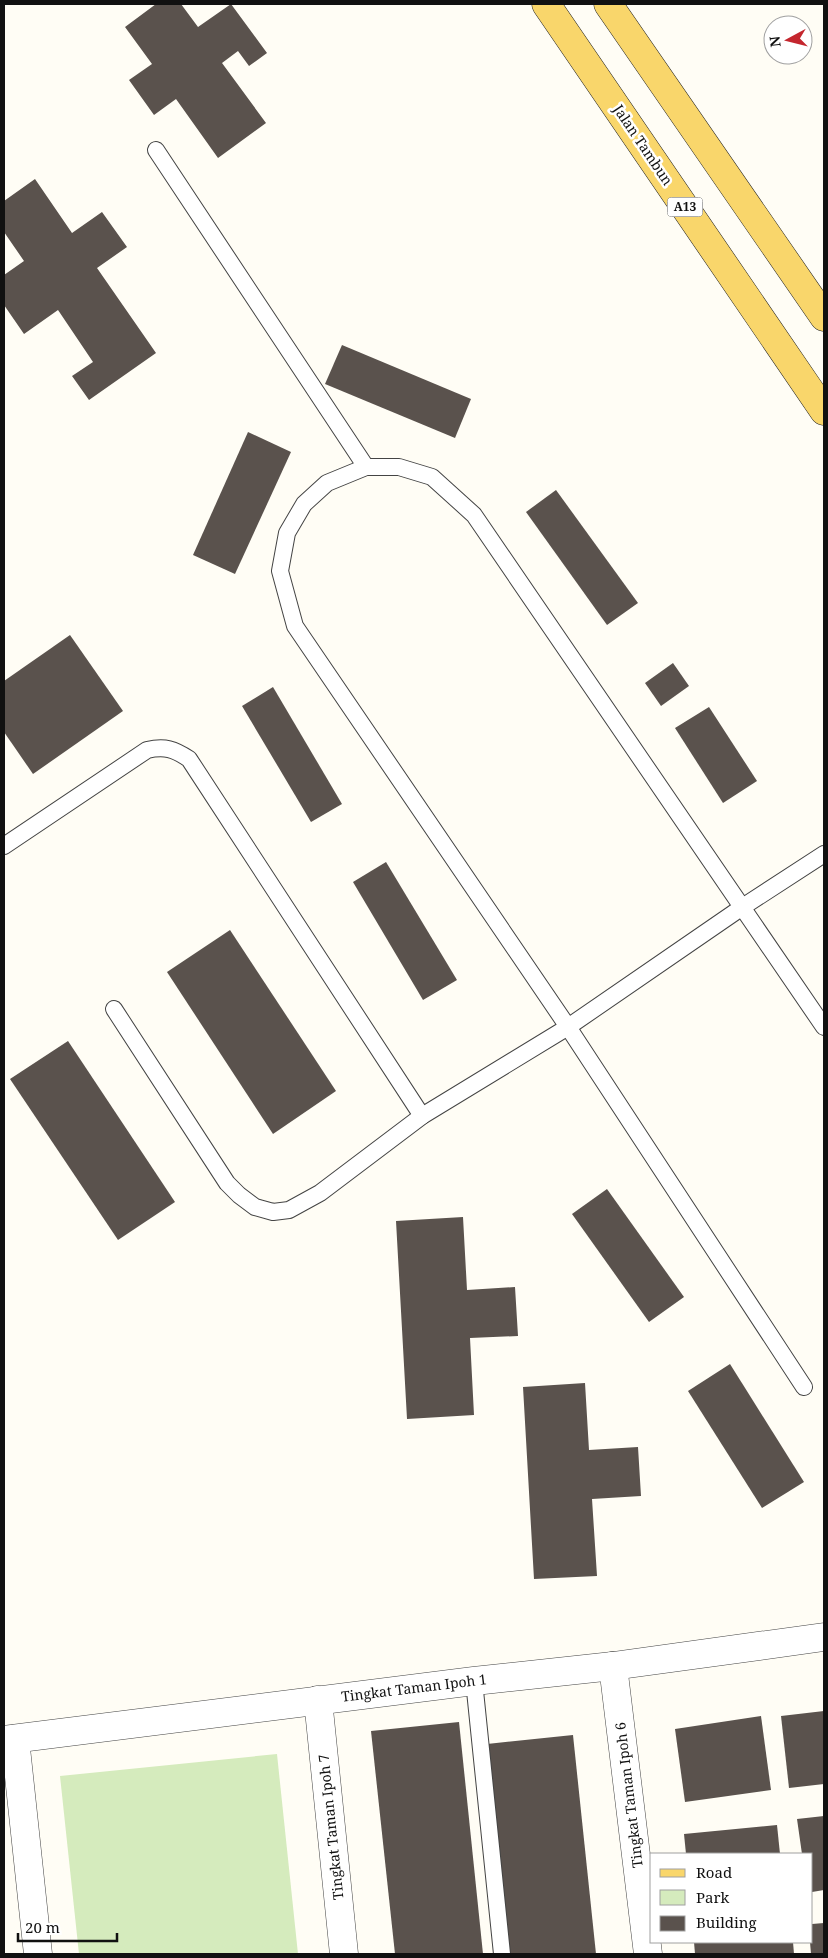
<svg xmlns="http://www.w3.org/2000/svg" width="828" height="1958" font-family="'Noto Serif',serif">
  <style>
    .green { fill: #d5ebbd }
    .building { fill: #5a524d }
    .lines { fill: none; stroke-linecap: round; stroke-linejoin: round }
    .lane-casing { stroke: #444; stroke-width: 18 }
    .street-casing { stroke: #444; stroke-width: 29 }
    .primary-casing { stroke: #222; stroke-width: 29 }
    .lane { stroke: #fff; stroke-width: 16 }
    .street { stroke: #fff; stroke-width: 28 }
    .primary { stroke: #f9d66b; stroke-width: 28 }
    .labels { text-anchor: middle; stroke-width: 5; stroke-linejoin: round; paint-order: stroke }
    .shield { fill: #fff; stroke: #585858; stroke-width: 1 }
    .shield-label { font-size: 12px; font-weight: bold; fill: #111 }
    .street-label { font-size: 14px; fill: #111; stroke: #fff }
  </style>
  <rect width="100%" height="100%" fill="#fffdf5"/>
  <!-- green -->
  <path class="green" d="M277,1754L298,1954H79L60,1776Z"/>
  <!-- building -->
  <g class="building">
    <path d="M156,4H181L198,27L231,4L267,53L249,66L238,51L222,63L266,123L218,158L176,99L154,115L129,80L152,64L125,27Z"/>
    <path d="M35,179L72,233L102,212L127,247L97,268L156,353L89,400L72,376L93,362L58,310L24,334L4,305V275L24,261L4,232V201Z"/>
    <path d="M342,345L471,399L455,438L325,384Z"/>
    <path d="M248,432L291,452L235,574L193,555Z"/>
    <path d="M556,490L638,603L607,625L526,512Z"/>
    <path d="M70,635L123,711L33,774L4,732V681Z"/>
    <path d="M673,663L689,686L661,706L645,683Z"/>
    <path d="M273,687L342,804L311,822L242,706Z"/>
    <path d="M709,707L757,781L723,803L675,728Z"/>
    <path d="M386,862L457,980L423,1000L353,882Z"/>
    <path d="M230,930L336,1091L273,1134L167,972Z"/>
    <path d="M68,1041L175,1202L118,1240L10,1079Z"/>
    <path d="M607,1189L684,1297L649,1322L572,1214Z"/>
    <path d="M463,1217L467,1290L515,1287L518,1336L470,1338L474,1415L407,1419L396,1221Z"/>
    <path d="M730,1364L804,1482L762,1508L688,1391Z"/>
    <path d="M585,1383L589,1450L638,1447L641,1496L592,1499L597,1576L534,1579L523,1387Z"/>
    <path d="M824,1711V1784L789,1788L781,1716Z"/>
    <path d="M761,1716L771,1790L685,1802L675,1729Z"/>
    <path d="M459,1722L483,1954H395L371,1731Z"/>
    <path d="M573,1735L596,1954H509L487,1744Z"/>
    <path d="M824,1816V1890L812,1892V1854H802L797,1819Z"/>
    <path d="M777,1825L780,1854H686L684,1834Z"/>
    <path d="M824,1923V1954H811L810,1942H812V1924Z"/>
    <path d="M694,1942H793L794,1954H695Z"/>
  </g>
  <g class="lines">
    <defs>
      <g id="lane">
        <path d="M156,150L366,467"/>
        <path d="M4,846L147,750C165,746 174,749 189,759L422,1116"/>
        <path d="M114,1009L227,1183L239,1195L255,1207L273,1212L289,1210L320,1193L422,1116L568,1027L741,908L824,854"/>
        <path d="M804,1387L568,1027L295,626L280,571L287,533L304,504L327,483L366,467H399L432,477L474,515L824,1027"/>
        <path d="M474,1681L502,1954"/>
      </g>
      <g id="street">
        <path d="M613,1666L648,1954"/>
        <path d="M318,1700L344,1954"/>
        <path d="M15,1739L38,1954"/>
        <path d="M4,1740L474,1681L613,1666L824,1637"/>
      </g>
      <g id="primary">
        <path d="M546,4L824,411"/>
        <path d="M608,4L824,317"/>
      </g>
    </defs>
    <!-- lane casing -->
    <use href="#lane" class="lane-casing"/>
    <!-- street casing -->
    <use href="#street" class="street-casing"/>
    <!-- primary casing -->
    <use href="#primary" class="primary-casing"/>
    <!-- lane -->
    <use href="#lane" class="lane"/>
    <!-- street -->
    <use href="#street" class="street"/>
    <!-- primary -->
    <use href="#primary" class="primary"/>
  </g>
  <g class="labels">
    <!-- shield labels -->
    <rect class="shield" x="667.5" y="197.5" width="35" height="19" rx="4"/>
    <g class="shield-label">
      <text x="685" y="211">A13</text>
    </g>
    <!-- street labels -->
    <g class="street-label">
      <text transform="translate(643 145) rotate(56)" y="5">Jalan Tambun</text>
      <text transform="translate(414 1688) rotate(-7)" y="5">Tingkat Taman Ipoh 1</text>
      <text transform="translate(629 1795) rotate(-97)" y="5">Tingkat Taman Ipoh 6</text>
      <text transform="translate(331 1827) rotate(-96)" y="5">Tingkat Taman Ipoh 7</text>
    </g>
  </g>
  <!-- border -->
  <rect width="828" height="1958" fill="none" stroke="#111111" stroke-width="10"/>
  <!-- legend -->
  <rect x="650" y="1853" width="162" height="90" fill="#ffffff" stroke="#a0a0a0"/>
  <rect x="660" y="1869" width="25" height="8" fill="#f9d66b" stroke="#a0a0a0"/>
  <text x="696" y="1878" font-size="15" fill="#111111">Road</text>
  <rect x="660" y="1890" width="25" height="15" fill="#d5ebbd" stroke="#a0a0a0"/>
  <text x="696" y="1903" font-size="15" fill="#111111">Park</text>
  <rect x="660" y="1916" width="25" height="15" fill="#5a524d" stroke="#a0a0a0"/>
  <text x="696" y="1928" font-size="15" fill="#111111">Building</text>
  <!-- north arrow -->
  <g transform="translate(788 40) rotate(263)"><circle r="24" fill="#ffffff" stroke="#a0a0a0"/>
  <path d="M0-4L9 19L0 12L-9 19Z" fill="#c4262e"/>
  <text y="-8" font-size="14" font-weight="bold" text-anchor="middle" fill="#111111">N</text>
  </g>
  <!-- scale -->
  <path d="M18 1933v8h99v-8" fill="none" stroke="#111111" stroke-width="2.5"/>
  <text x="25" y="1933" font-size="15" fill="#111111" stroke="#ffffff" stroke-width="4" paint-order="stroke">20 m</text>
</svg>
